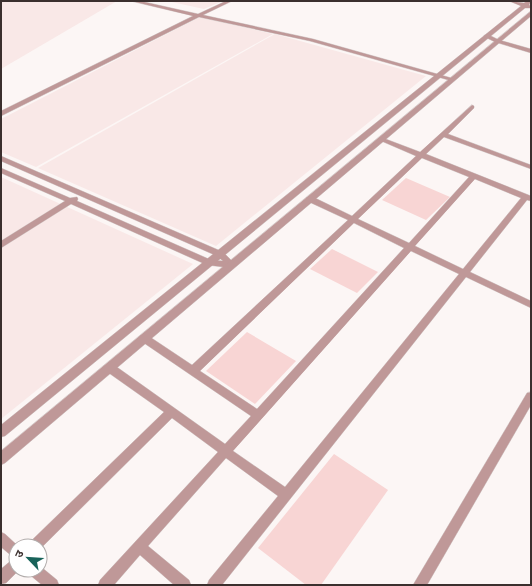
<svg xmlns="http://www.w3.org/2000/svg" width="532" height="586" font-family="Karla,'Noto Sans Devanagari',sans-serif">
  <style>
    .built { fill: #f9e8e7 }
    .green { fill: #f8d5d4 }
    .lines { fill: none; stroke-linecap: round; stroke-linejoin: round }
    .minor-casing { stroke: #d9d2d1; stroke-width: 1 }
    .tertiary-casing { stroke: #d9d2d1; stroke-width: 1 }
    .minor { fill: #bf9898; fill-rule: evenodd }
    .tertiary { fill: #bf9898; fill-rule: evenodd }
  </style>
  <rect width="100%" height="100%" fill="#fcf6f5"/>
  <!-- built -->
  <g class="built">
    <path d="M1,1H117L1,69Z"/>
    <path d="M167,1H223L204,9Z"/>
    <path d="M200,17L273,34L36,167L1,152V119Z"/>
    <path d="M275,34L426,76L216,246L38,168Z"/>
    <path d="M1,177L193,264L1,419Z"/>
  </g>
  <!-- green -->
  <g class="green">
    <path d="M406,178L450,197L426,220L382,200Z"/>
    <path d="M332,249L378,272L357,293L310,269Z"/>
    <path d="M247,332L296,361L255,404L206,371Z"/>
    <path d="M334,454L388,490L321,585H306L258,548Z"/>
  </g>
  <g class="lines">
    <defs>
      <g id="minor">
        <path d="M131,1H140L198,14L226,1H232L203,15L313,39L455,79L452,81L310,41L199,17L1,116V111L193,16Z"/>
        <path d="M487,34L499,40L531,49V53L495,42L485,37L484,36Z"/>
        <path d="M472,105L474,106V108L448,134L531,165V169L444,137L426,154L531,196V201L527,200L470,272L531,301V308L466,277L222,585H207L209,580L278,496L226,458L148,546L189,580L191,585H174L140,555L114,585H98L100,580L218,452L172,418L40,549V546H28L30,542L164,412L106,371L105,368L106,365L110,364L114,365L225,444L251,416L141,341L139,338L141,335H147L192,365L348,220L307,201L306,199L307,197H313L352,216L416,156L379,140V138H383L420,152ZM422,158L469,177L409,243L358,219ZM475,179L521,198L463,269L415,246ZM354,223L404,248L257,409L200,371ZM411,251L459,274L285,487L233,451Z"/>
        <path d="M1,156L223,252L236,265L232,268L207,265L71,204L1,248V241L65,201L1,173V168L70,198L77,197L78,199L77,201L211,260L223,261L217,256L1,161Z"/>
        <path d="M531,392V405L427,585H413L527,393Z"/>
        <path d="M1,532L5,534L18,546H16V570H19L6,583L1,584V569L14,558L1,547Z"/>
        <path d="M40,566L57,580L59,585H42L30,575L29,570H40Z"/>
      </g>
      <g id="tertiary">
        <path d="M509,1L524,3L527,1H531L529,5L531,6V8H525L5,436L1,437V425L521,6Z"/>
        <path d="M531,11V16L5,463L1,465V451Z"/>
      </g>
    </defs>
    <!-- minor casing -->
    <use href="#minor" class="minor-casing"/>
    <!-- tertiary casing -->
    <use href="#tertiary" class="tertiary-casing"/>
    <!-- minor -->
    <use href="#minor" class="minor"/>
    <!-- tertiary -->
    <use href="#tertiary" class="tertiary"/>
  </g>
  <!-- border -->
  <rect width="532" height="586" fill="none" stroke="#3b2f2e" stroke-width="4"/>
  <!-- north arrow -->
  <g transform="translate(28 558) rotate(295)"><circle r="19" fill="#ffffff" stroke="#b1acab"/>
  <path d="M0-3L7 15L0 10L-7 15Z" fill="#18635a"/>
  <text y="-6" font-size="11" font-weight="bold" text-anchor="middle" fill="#3b2f2e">उ</text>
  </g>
</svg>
